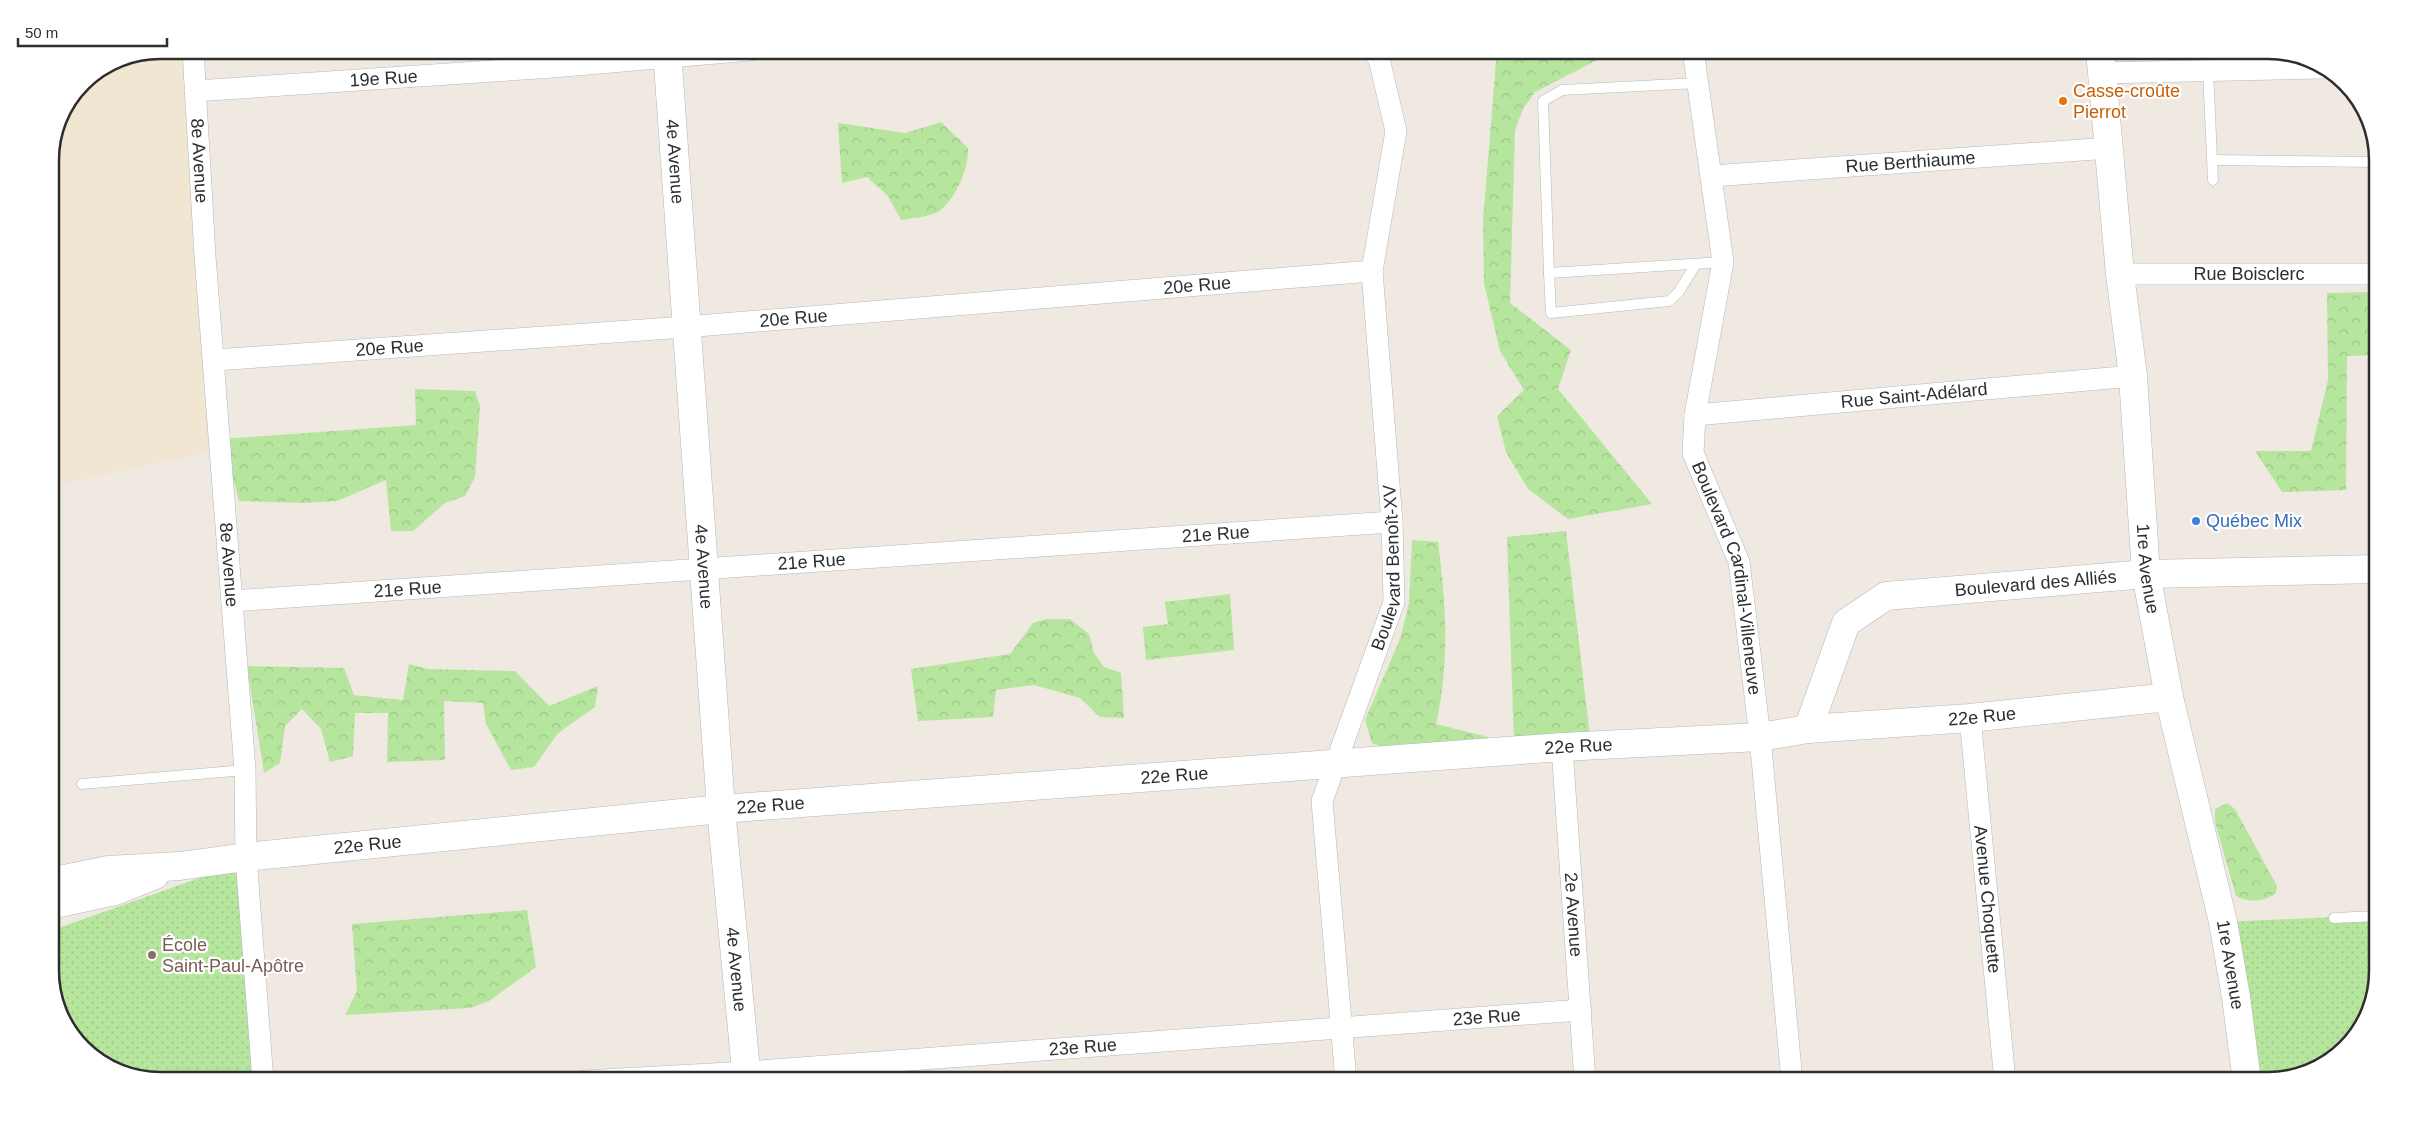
<svg xmlns="http://www.w3.org/2000/svg" width="2428" height="1131" font-family="Helvetica,sans-serif">
  <style>
    .education { fill: #f0e6d1 }
    .forest { fill: url(#forest-crowns) }
    .park { fill: url(#park-dots) }
    .lines { fill: none; stroke-linecap: round; stroke-linejoin: round }
    .lane-casing { stroke: #b4b7c1; stroke-width: 11 }
    .street-casing { stroke: #b4b7c1; stroke-width: 22 }
    .secondary-casing { stroke: #b4b7c1; stroke-width: 29 }
    .lane { stroke: #fff; stroke-width: 10 }
    .street { stroke: #fff; stroke-width: 21 }
    .secondary { stroke: #fff; stroke-width: 28 }
    .food-dot { fill: #e8710a; stroke: #fff; stroke-width: 2 }
    .shop-dot { fill: #3f7fe0; stroke: #fff; stroke-width: 2 }
    .education-dot { fill: #8d6e63; stroke: #fff; stroke-width: 2 }
    .labels { text-anchor: middle; stroke-width: 4.5; stroke-linejoin: round; paint-order: stroke }
    .street-label { font-size: 18px; fill: #2e2e2e; stroke: #fff }
    .food-label { font-size: 18px; fill: #c56008; stroke: #fff; text-anchor: start }
    .shop-label { font-size: 18px; fill: #366cbe; stroke: #fff; text-anchor: start }
    .education-label { font-size: 18px; fill: #785e54; stroke: #fff; text-anchor: start }
    .rim { fill: none; stroke: #2e2e2e; stroke-width: 2.5 }
  </style>
  <defs>
    <pattern id="forest-crowns" width="20" height="18" patternUnits="userSpaceOnUse" patternTransform="scale(1.25)"><rect width="20" height="18" fill="#b6e59e"/><path d="M2 6a3 3 0 1 1 6 0M12 15a3 3 0 1 1 6 0" fill="none" stroke="#9dc588"/></pattern>
    <pattern id="park-dots" width="8" height="8" patternUnits="userSpaceOnUse" patternTransform="scale(1.25)"><rect width="8" height="8" fill="#b6e59e"/><path d="M2 2h.1M6 6h.1" fill="none" stroke="#9dc588" stroke-width="1.8" stroke-linecap="round"/></pattern>
  </defs>
  <rect width="100%" height="100%" fill="#efe9e1"/>
  <!-- education -->
  <path class="education" d="M160,50H193L221,450L50,486V153L58,118L82,82L118,58Z"/>
  <!-- forest -->
  <g class="forest">
    <path d="M1497,50H1594L1599,59L1535,92L1523,109L1515,130L1510,303L1571,350L1558,389L1652,504L1568,519L1528,489L1506,452L1497,416L1524,390L1500,351L1484,283L1483,220Z"/>
    <path d="M941,122L968,148C969,168 956,199 939,211C931,217 911,218 901,220L888,196L867,177L842,183L838,123L905,133Z"/>
    <path d="M2378,292V355L2347,356L2346,490L2282,492L2255,451H2311L2328,380L2327,293Z"/>
    <path d="M415,389L475,391L480,406L475,477L465,496L445,503L413,531H391L386,480L337,501L304,503L239,501L223,439L416,425Z"/>
    <path d="M1566,531L1590,737L1514,745L1507,537Z"/>
    <path d="M1412,540L1438,542C1446,604 1450,664 1436,724L1488,737L1483,752H1393L1372,743L1365,720L1400,639L1409,603Z"/>
    <path d="M1230,594L1234,650L1146,660L1143,627L1168,624L1165,602Z"/>
    <path d="M1046,619H1070L1089,634L1094,653L1104,667L1121,673L1124,718L1100,717L1080,698L1034,685L996,690L993,717L918,721L911,669L1010,654L1033,623Z"/>
    <path d="M409,664L428,669L515,671L549,706L598,686L595,707L558,733L534,767L511,770L486,724L483,703L444,701L445,760L387,762L388,713H355L353,756L330,762L321,729L302,709L285,726L280,763L264,773L247,666L344,668L354,695L403,700Z"/>
    <path d="M2227,803L2235,809L2277,886L2276,893C2264,902 2249,903 2236,896L2215,822V809Z"/>
    <path d="M527,910L536,967L489,1001L470,1008L345,1015L357,991L352,924Z"/>
  </g>
  <!-- park -->
  <g class="park">
    <path d="M236,865L263,1081H160L118,1073L69,1032L50,978V931Z"/>
    <path d="M2378,915V971L2370,1013L2329,1062L2268,1081H2247L2223,922Z"/>
  </g>
  <g class="lines">
    <defs>
      <g id="lane">
        <path d="M552,50L553,67"/>
        <path d="M2208,70L2213,180"/>
        <path d="M1698,83L1562,90L1543,101L1549,273L1723,262"/>
        <path d="M2213,160L2378,162"/>
        <path d="M1549,273L1551,313L1669,301L1678,293L1696,264"/>
        <path d="M82,784L245,770"/>
        <path d="M2334,918L2378,916"/>
      </g>
      <g id="street">
        <path id="s1" d="M193,50L205,256L245,770L246,857L263,1081"/>
        <path id="s2" d="M1693,50L1723,262L1695,415L1693,453L1739,562L1760,737L1792,1081"/>
        <path d="M2102,73L2322,68"/>
        <path id="s3" d="M195,91L553,67L751,50"/>
        <path id="s4" d="M1711,176L2110,148"/>
        <path id="s5" d="M2120,274H2378"/>
        <path id="s6" d="M215,360L685,327L1372,271"/>
        <path id="s7" d="M1695,415L2133,376"/>
        <path id="s8" d="M232,601L1392,522"/>
        <path id="s9" d="M1970,718L2005,1081"/>
        <path id="s10" d="M1562,747L1585,1081"/>
        <path id="s11" d="M584,1081L747,1072L1581,1010"/>
        <path id="s12" d="M1346,1081L1322,801L1394,602L1392,522L1372,271L1396,131L1379,59L1372,50"/>
      </g>
      <g id="secondary">
        <path id="s13" d="M667,50L721,809L747,1081"/>
        <path id="s14" d="M2100,50L2120,274L2133,376L2146,574L2169,697L2223,922L2236,997L2247,1081"/>
        <path id="s15" d="M1808,729L1846,623L1886,596L2146,574L2378,569"/>
        <path id="s16" d="M50,882L108,870L180,866L246,857L721,809L1562,747L1760,737L1808,729L1970,718L2169,697"/>
        <path d="M50,905L115,891L155,875"/>
      </g>
    </defs>
    <!-- lane casing -->
    <use href="#lane" class="lane-casing"/>
    <!-- street casing -->
    <use href="#street" class="street-casing"/>
    <!-- secondary casing -->
    <use href="#secondary" class="secondary-casing"/>
    <!-- lane -->
    <use href="#lane" class="lane"/>
    <!-- street -->
    <use href="#street" class="street"/>
    <!-- secondary -->
    <use href="#secondary" class="secondary"/>
  </g>
  <!-- markers -->
  <circle class="food-dot" cx="2063" cy="101" r="5"/>
  <circle class="shop-dot" cx="2196" cy="521" r="5"/>
  <circle class="education-dot" cx="152" cy="955" r="5"/>
  <g class="labels">
    <!-- street labels -->
    <g class="street-label">
      <text dy="6" stroke="none"><textPath href="#s3" startOffset="189">19e Rue</textPath></text>
      <text dy="6" stroke="none"><textPath href="#s1" startOffset="111">8e Avenue</textPath></text>
      <text dy="6" stroke="none"><textPath href="#s13" startOffset="112">4e Avenue</textPath></text>
      <text dy="6" stroke="none"><textPath href="#s4" startOffset="200">Rue Berthiaume</textPath></text>
      <text dy="6" stroke="none"><textPath href="#s5" startOffset="129">Rue Boisclerc</textPath></text>
      <text dy="6" stroke="none"><textPath href="#s6" startOffset="985">20e Rue</textPath></text>
      <text dy="6" stroke="none"><textPath href="#s6" startOffset="580">20e Rue</textPath></text>
      <text dy="6" stroke="none"><textPath href="#s6" startOffset="175">20e Rue</textPath></text>
      <text dy="6" stroke="none"><textPath href="#s7" startOffset="220">Rue Saint-Adélard</textPath></text>
      <text dy="6" stroke="none"><textPath href="#s8" startOffset="986">21e Rue</textPath></text>
      <text dy="6" stroke="none"><textPath href="#s8" startOffset="581">21e Rue</textPath></text>
      <text dy="6" stroke="none"><textPath href="#s1" startOffset="516">8e Avenue</textPath></text>
      <text dy="6" stroke="none"><textPath href="#s13" startOffset="518">4e Avenue</textPath></text>
      <text dy="6" stroke="none"><textPath href="#s12" startOffset="526">Boulevard Benoît-XV</textPath></text>
      <text dy="6" stroke="none"><textPath href="#s14" startOffset="521">1re Avenue</textPath></text>
      <text dy="6" stroke="none"><textPath href="#s2" startOffset="539">Boulevard Cardinal-Villeneuve</textPath></text>
      <text dy="6" stroke="none"><textPath href="#s15" startOffset="311">Boulevard des Alliés</textPath></text>
      <text dy="6" stroke="none"><textPath href="#s8" startOffset="176">21e Rue</textPath></text>
      <text dy="6" stroke="none"><textPath href="#s16" startOffset="1940">22e Rue</textPath></text>
      <text dy="6" stroke="none"><textPath href="#s16" startOffset="1535">22e Rue</textPath></text>
      <text dy="6" stroke="none"><textPath href="#s16" startOffset="1130">22e Rue</textPath></text>
      <text dy="6" stroke="none"><textPath href="#s16" startOffset="725">22e Rue</textPath></text>
      <text dy="6" stroke="none"><textPath href="#s16" startOffset="320">22e Rue</textPath></text>
      <text dy="6" stroke="none"><textPath href="#s9" startOffset="182">Avenue Choquette</textPath></text>
      <text dy="6" stroke="none"><textPath href="#s10" startOffset="168">2e Avenue</textPath></text>
      <text dy="6" stroke="none"><textPath href="#s14" startOffset="926">1re Avenue</textPath></text>
      <text dy="6" stroke="none"><textPath href="#s13" startOffset="922">4e Avenue</textPath></text>
      <text dy="6" stroke="none"><textPath href="#s11" startOffset="905">23e Rue</textPath></text>
      <text dy="6" stroke="none"><textPath href="#s11" startOffset="500">23e Rue</textPath></text>
    </g>
    <!-- food labels -->
    <g class="food-label">
      <text x="2073" y="97">Casse-croûte<tspan x="2073" dy="21">Pierrot</tspan></text>
    </g>
    <!-- shop labels -->
    <g class="shop-label">
      <text x="2206" y="527">Québec Mix</text>
    </g>
    <!-- education labels -->
    <g class="education-label">
      <text x="162" y="951">École<tspan x="162" dy="21">Saint-Paul-Apôtre</tspan></text>
    </g>
  </g>
  <!-- crop -->
  <path d="M0 0H2428V1131H0ZM160 59H2268A101 101 0 0 1 2369 160V971A101 101 0 0 1 2268 1072H160A101 101 0 0 1 59 971V160A101 101 0 0 1 160 59Z" fill="#fff" fill-rule="evenodd"/>
  <path class="rim" d="M160 59H2268A101 101 0 0 1 2369 160V971A101 101 0 0 1 2268 1072H160A101 101 0 0 1 59 971V160A101 101 0 0 1 160 59Z"/>
  <!-- scale -->
  <path d="M18 38v8h149v-8" fill="none" stroke="#2e2e2e" stroke-width="2.5"/>
  <text x="25" y="38" font-size="15" fill="#2e2e2e" stroke="#ffffff" stroke-width="4" paint-order="stroke">50 m</text>
</svg>
